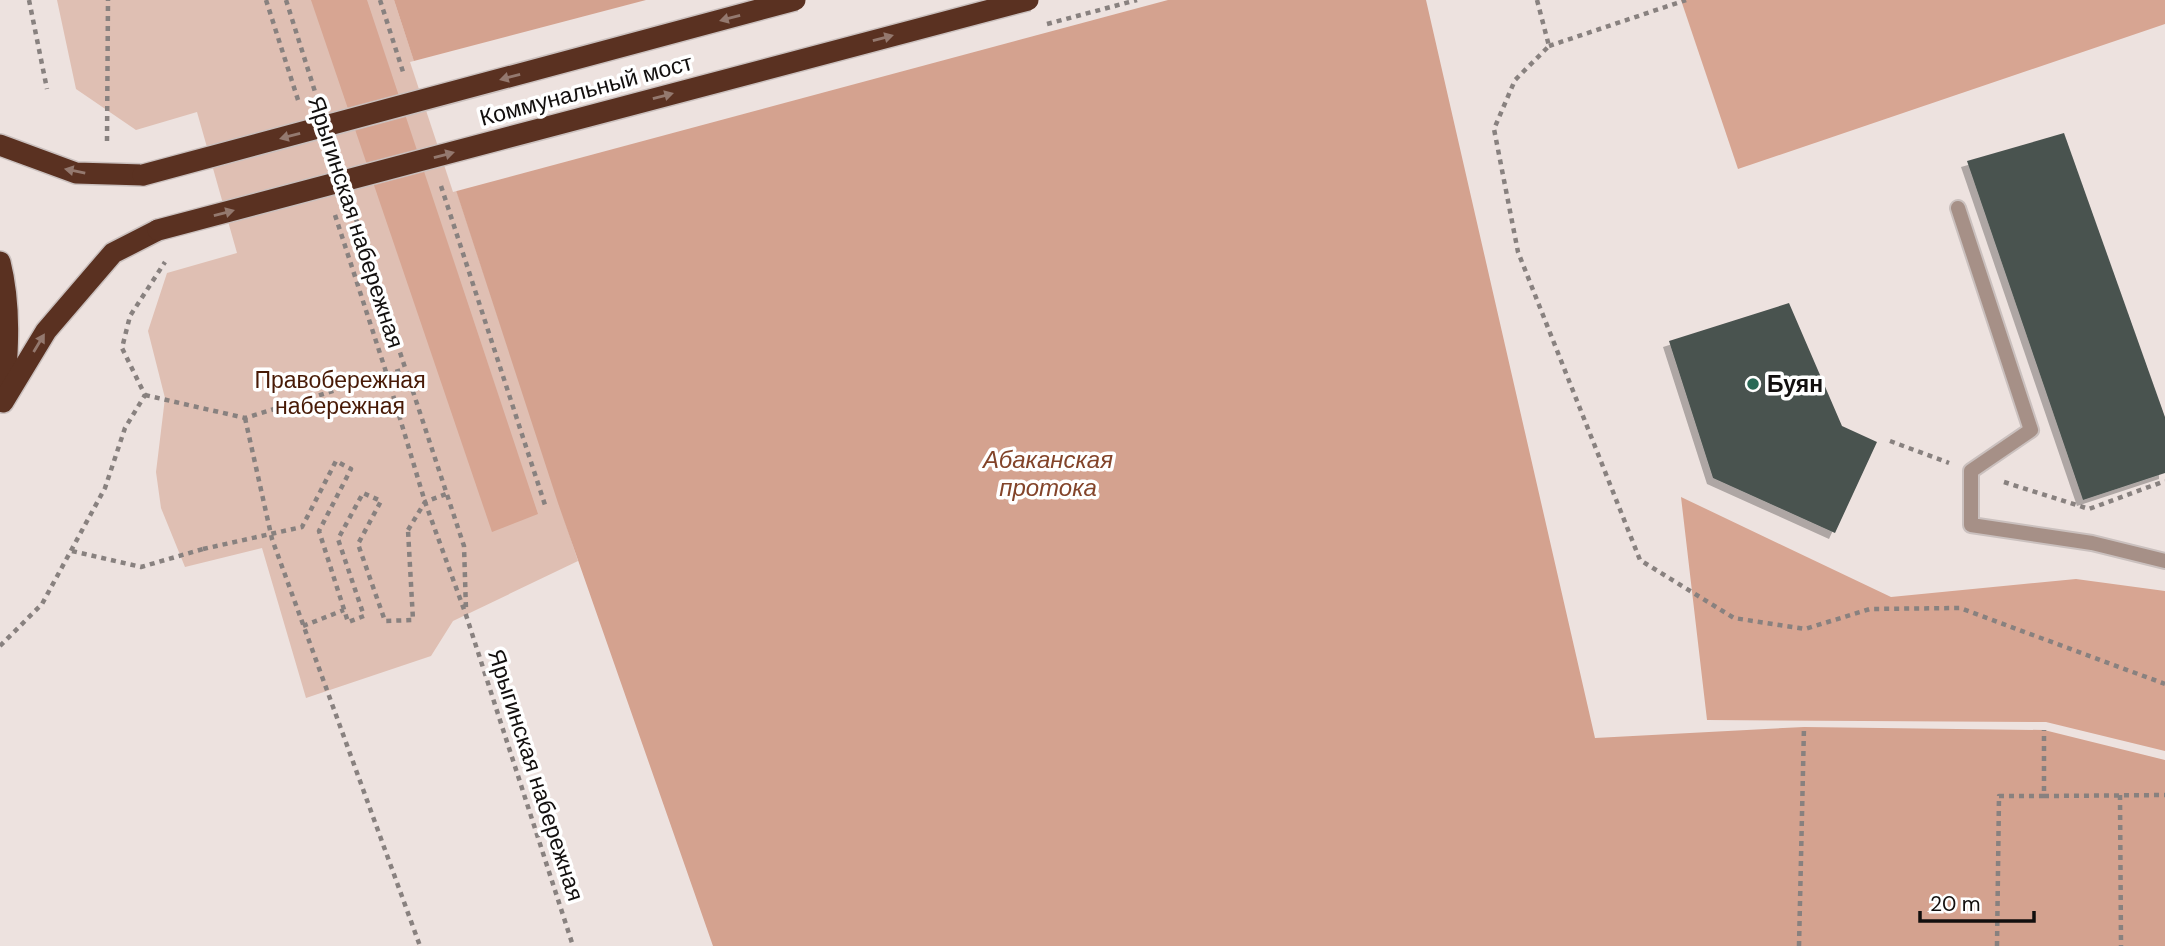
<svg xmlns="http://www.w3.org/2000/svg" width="2165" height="946" font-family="'DM Sans',sans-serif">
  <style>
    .green { fill: #dfbfb3 }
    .forest { fill: #d7a592 }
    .water { fill: #d4a28f }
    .pier { fill: #ede2df }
    .building { fill: #4a5350; filter: url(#shadow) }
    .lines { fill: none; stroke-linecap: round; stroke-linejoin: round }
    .lane-casing { stroke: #cac0be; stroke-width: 18 }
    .highway-casing { stroke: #cac0be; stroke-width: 24 }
    .path { stroke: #88817f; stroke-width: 4.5; stroke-dasharray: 5 5; stroke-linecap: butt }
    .lane { stroke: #a69087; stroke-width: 14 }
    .highway { stroke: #5a3121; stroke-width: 21 }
    .highway-bridge-casing { stroke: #cac0be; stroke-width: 24; stroke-linecap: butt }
    .path-bridge { stroke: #88817f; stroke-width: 4.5; stroke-dasharray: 5 5; stroke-linecap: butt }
    .highway-bridge { stroke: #5a3121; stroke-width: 21 }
    .oneway { fill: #94796f }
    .poi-dot { fill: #296956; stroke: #fff; stroke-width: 2.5 }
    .labels { text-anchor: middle; stroke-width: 7; stroke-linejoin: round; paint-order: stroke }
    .street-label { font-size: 23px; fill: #120f0e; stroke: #fff }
    .park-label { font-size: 23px; fill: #481a06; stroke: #fff }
    .poi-label { font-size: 23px; font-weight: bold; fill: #120f0e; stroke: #fff; text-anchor: start }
    .water-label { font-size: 24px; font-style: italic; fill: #83442a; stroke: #fff }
  </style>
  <defs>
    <filter id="shadow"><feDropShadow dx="-6" dy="6" stdDeviation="0" flood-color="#0004"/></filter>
  </defs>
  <rect width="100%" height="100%" fill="#ede2df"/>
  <!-- green -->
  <path class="green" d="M57,0H394L578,561L453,621L431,656L306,698L262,548L185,567L161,508L156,472L165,398L148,331L167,273L237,253L197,112L136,130L76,89Z"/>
  <!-- forest -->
  <g class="forest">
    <path d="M311,0H367L538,514L492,532Z"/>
    <path d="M1681,0H2165V24L1738,169Z"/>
    <path d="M1681,497L1891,597L2076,579L2165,591V751L2046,722L1707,720Z"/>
  </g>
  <!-- water -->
  <path class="water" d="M394,0H1426L1595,738L1804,727L2044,730L2165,760V946H713L558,503Z"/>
  <!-- pier -->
  <path class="pier" d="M646,0H1168L453,192L410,62Z"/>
  <!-- building -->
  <g class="building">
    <path d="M2064,133L2165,417V473L2083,500L1967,161Z"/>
    <path d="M1789,303L1842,426L1877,442L1835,533L1713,478L1669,341Z"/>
  </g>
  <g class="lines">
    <defs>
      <path id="lane" d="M1958,208L2031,430L1971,471V525L2092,543L2165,561"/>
      <g id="highway">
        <path d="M0,145L76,173L143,175"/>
        <path d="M0,262C11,306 8,350 4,396"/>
        <path d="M3,402L46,331L113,253L158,230"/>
      </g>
    </defs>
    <!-- lane casing -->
    <use href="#lane" class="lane-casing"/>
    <!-- highway casing -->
    <use href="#highway" class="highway-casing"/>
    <!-- path -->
    <g class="path">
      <path d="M29,0L47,89"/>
      <path d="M266,0L299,103"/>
      <path d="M286,0L317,98"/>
      <path d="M380,0L404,75"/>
      <path d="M1537,0L1549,46L1515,80L1494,129L1518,252L1640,560L1734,618L1805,629L1870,609L1960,608L2165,684"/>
      <path d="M1549,46L1686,0"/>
      <path d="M107,141L108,0"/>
      <path d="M441,186L546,508"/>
      <path d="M353,210L464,546L466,610"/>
      <path d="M335,215L387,375L425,502L466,615L573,946"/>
      <path d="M145,395L245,418L405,369"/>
      <path d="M245,418L272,539L420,946"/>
      <path d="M1890,441L1949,463"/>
      <path d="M2004,482L2089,509L2165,481"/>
      <path d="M408,530L425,502L446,494"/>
      <path d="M72,551L141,567L203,549"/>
      <path d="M303,626L344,610"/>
      <path d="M0,646L42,604L105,488L125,428L145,395L122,348L130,316L165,262"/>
      <path d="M2120,795L2121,946"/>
      <path d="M2044,796L2165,795"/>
      <path d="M1799,946L1804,727"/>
      <path d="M1997,946L1999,796H2044V730"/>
    </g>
    <!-- lane -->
    <use href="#lane" class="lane"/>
    <!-- highway -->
    <use href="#highway" class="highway"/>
    <defs>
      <g id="highway-bridge">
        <path d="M143,175L795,0"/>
        <path d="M158,230L1028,0"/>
      </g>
    </defs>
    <!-- highway-bridge casing -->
    <use href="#highway-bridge" class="highway-bridge-casing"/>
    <!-- path-bridge -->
    <g class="path-bridge">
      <path d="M1047,24L1137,0"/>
      <path d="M203,549L302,527L336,461L351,469L319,531L348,622L364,616L338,539L363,493L381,501L358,544L385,621L413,620L408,530"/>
    </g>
    <!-- highway-bridge -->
    <use href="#highway-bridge" class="highway-bridge"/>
  </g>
  <!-- one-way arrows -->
  <defs><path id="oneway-solid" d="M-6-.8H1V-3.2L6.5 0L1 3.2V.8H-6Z" transform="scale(1.75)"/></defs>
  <g class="oneway">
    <use href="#oneway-solid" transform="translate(730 18) rotate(165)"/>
    <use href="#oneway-solid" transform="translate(883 38) rotate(-15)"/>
    <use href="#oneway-solid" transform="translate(510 77) rotate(165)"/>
    <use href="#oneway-solid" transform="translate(663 96) rotate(-15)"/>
    <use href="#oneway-solid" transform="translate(290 136) rotate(165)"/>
    <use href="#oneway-solid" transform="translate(444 155) rotate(-15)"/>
    <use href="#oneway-solid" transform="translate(75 171) rotate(-168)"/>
    <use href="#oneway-solid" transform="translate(224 213) rotate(-15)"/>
    <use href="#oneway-solid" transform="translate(39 343) rotate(-59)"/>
  </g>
  <!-- markers -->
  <circle class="poi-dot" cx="1753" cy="384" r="7"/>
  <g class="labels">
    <!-- street labels -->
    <g class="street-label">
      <text transform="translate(586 90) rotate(-15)" y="8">Коммунальный мост</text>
      <text transform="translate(356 222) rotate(72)" y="8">Ярыгинская набережная</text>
      <text transform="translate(536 775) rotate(72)" y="8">Ярыгинская набережная</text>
    </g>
    <!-- park labels -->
    <g class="park-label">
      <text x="340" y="388">Правобережная<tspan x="340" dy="26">набережная</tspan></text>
    </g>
    <!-- poi labels -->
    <g class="poi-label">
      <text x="1767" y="392">Буян</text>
    </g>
    <!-- water labels -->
    <g class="water-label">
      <text x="1048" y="468">Абаканская<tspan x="1048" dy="28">протока</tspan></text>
    </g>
  </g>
  <!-- scale -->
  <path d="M1920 911v10h114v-10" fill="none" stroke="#120f0e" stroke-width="3.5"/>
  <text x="1930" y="911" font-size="21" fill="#120f0e" stroke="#ffffff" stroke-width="5" paint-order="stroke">20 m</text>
</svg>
